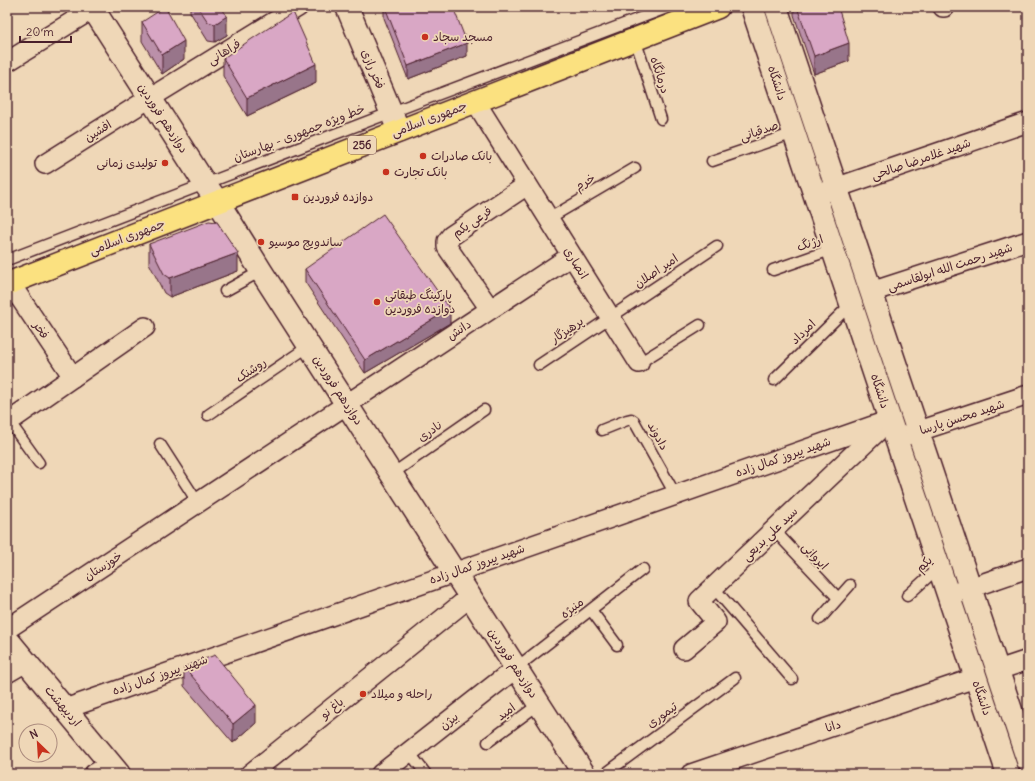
<svg xmlns="http://www.w3.org/2000/svg" width="1035" height="781" font-family="Delius,'Playpen Sans Arabic',sans-serif">
  <style>
    .lines { fill: none; stroke-linecap: round; stroke-linejoin: round }
    .service-casing { stroke: #4a1f2b; stroke-width: 13 }
    .minor-casing { stroke: #4a1f2b; stroke-width: 22 }
    .tertiary-casing { stroke: #4a1f2b; stroke-width: 25 }
    .secondary-casing { stroke: #4a1f2b; stroke-width: 25 }
    .primary-casing { stroke: #4a1f2b; stroke-width: 25 }
    .service { stroke: #efd7b7; stroke-width: 10 }
    .minor { stroke: #efd7b7; stroke-width: 19 }
    .tertiary { stroke: #efd7b7; stroke-width: 22 }
    .secondary { stroke: #efd7b7; stroke-width: 22 }
    .primary { stroke: #fbe180; stroke-width: 22 }
    .wall { fill: #bb90a9; stroke: #4a1f2b }
    .shaded-wall { fill: #98758a; stroke: #4a1f2b }
    .building { fill: #d9a7c5; stroke: #4a1f2b }
    .poi-dot { fill: #c8321e; stroke: #efd7b7; stroke-width: 1.5 }
    .labels { text-anchor: middle; stroke-width: 3.5; stroke-linejoin: round; paint-order: stroke }
    .shield { fill: #efd7b7; stroke: #7c5655; stroke-width: 1 }
    .shield-label { font-size: 11px; font-weight: bold; fill: #4a1f2b }
    .poi-label { font-size: 12px; fill: #4a1f2b; stroke: #efd7b7; text-anchor: start }
    .street-label { font-size: 12px; fill: #4a1f2b; stroke: #efd7b7 }
  </style>
  <rect width="100%" height="100%" fill="#efd7b7"/>
  <filter id="ink" filterUnits="userSpaceOnUse"><feTurbulence type="fractalNoise" baseFrequency=".025" numOctaves="2"/><feDisplacementMap in="SourceGraphic" scale="8" xChannelSelector="R" yChannelSelector="G"/><feConvolveMatrix kernelMatrix="1 2 1 2 8 2 1 2 1" color-interpolation-filters="sRGB"/></filter>
  <g filter="url(#ink)">
    <g class="lines">
      <defs>
        <g id="service">
          <path d="M635,39L661,119"/>
          <path d="M712,161L797,132"/>
          <path d="M548,219L635,168"/>
          <path d="M7,260L426,99L669,7"/>
          <path d="M773,270L836,248"/>
          <path d="M225,291L261,271"/>
          <path d="M639,363L700,325"/>
          <path d="M539,365L717,246"/>
          <path d="M774,380L851,304"/>
          <path d="M208,415L309,346"/>
          <path d="M9,421L39,463"/>
          <path d="M602,430L627,420L631,419L634,421L675,494"/>
          <path d="M160,444L198,503"/>
          <path d="M392,474L484,410"/>
          <path d="M774,530L838,598"/>
          <path d="M714,588L792,679"/>
          <path d="M907,596L940,566"/>
          <path d="M591,610L617,645"/>
          <path d="M820,619L850,585"/>
          <path d="M516,668L643,569"/>
          <path d="M488,742L539,704"/>
          <path d="M409,752L426,774"/>
          <path d="M605,774L735,678"/>
        </g>
        <g id="minor">
          <path d="M943,7H944"/>
          <path d="M7,62L96,7"/>
          <path d="M475,101L639,363"/>
          <path d="M45,164L150,98L298,7"/>
          <path d="M815,195L1028,122"/>
          <path d="M10,283L73,377"/>
          <path d="M871,292L1028,241"/>
          <path d="M490,309L447,247V241L451,236L527,185"/>
          <path d="M7,423L145,327"/>
          <path d="M904,436L1028,395"/>
          <path d="M955,593L1028,568"/>
          <path d="M7,629L571,256"/>
          <path d="M684,649L716,622L699,601L884,425"/>
          <path d="M998,670L1028,660"/>
          <path d="M7,673L26,662"/>
          <path d="M65,709L890,420"/>
          <path d="M94,774L111,764"/>
          <path d="M250,774L470,597"/>
          <path d="M381,774L516,668"/>
          <path d="M691,774L975,678"/>
        </g>
        <g id="tertiary">
          <path d="M347,7L399,131"/>
          <path d="M7,639L119,774"/>
        </g>
        <g id="secondary">
          <path d="M92,7L205,184L218,202L261,271L584,774"/>
          <path d="M752,7L1008,774"/>
          <path d="M776,7L1028,761"/>
        </g>
        <path id="primary" d="M7,284L718,7"/>
      </defs>
      <!-- service casing -->
      <use href="#service" class="service-casing"/>
      <!-- minor casing -->
      <use href="#minor" class="minor-casing"/>
      <!-- tertiary casing -->
      <use href="#tertiary" class="tertiary-casing"/>
      <!-- secondary casing -->
      <use href="#secondary" class="secondary-casing"/>
      <!-- primary casing -->
      <use href="#primary" class="primary-casing"/>
      <!-- service -->
      <use href="#service" class="service"/>
      <!-- minor -->
      <use href="#minor" class="minor"/>
      <!-- tertiary -->
      <use href="#tertiary" class="tertiary"/>
      <!-- secondary -->
      <use href="#secondary" class="secondary"/>
      <!-- primary -->
      <use href="#primary" class="primary"/>
    </g>
    <!-- wall -->
    <g class="wall">
      <path d="M190,7H221L227,35L215,42L208,41L190,12Z"/>
      <path d="M384,7H453L467,56L408,79L384,18Z"/>
      <path d="M794,7H838L849,61L814,74L794,15Z"/>
      <path d="M142,22L184,59L162,74L142,41Z"/>
      <path d="M223,58L316,83L247,116L223,76Z"/>
      <path d="M149,244L238,271L170,297L164,293L149,263Z"/>
      <path d="M305,269L450,323L365,373L305,282Z"/>
      <path d="M184,667L256,723L233,743L184,686Z"/>
    </g>
    <!-- shaded-wall -->
    <g class="shaded-wall">
      <path d="M227,16V35L215,42V24Z"/>
      <path d="M184,41V59L162,74V55Z"/>
      <path d="M467,43V56L408,79V66Z"/>
      <path d="M849,43V61L814,74V56Z"/>
      <path d="M316,64V83L247,116V98Z"/>
      <path d="M238,253V271L170,297V278Z"/>
      <path d="M450,309V323L365,373V360Z"/>
      <path d="M256,705V723L233,743V724Z"/>
    </g>
    <!-- building -->
    <g class="building">
      <path d="M165,7L184,41L162,55L142,22Z"/>
      <path d="M198,7H221L227,16L215,24L208,22Z"/>
      <path d="M385,7H453L467,43L408,66Z"/>
      <path d="M797,7H838L849,43L814,56Z"/>
      <path d="M293,12L316,64L247,98L223,58Z"/>
      <path d="M383,214L450,309L365,360L305,269Z"/>
      <path d="M209,221L217,222L238,253L170,278L164,274L149,244Z"/>
      <path d="M215,655L256,705L233,724L184,667Z"/>
    </g>
  </g>
  <!-- markers -->
  <g class="poi-dot">
    <circle cx="425" cy="37" r="4"/>
    <circle cx="423" cy="156" r="4"/>
    <circle cx="165" cy="163" r="4"/>
    <circle cx="386" cy="172" r="4"/>
    <rect x="291" y="193" width="8" height="8" rx="2"/>
    <circle cx="261" cy="242" r="4"/>
    <circle cx="377" cy="302" r="4"/>
    <circle cx="363" cy="694" r="4"/>
  </g>
  <g class="labels">
    <!-- shield labels -->
    <rect class="shield" x="348" y="136" width="28" height="18" rx="3"/>
    <g class="shield-label">
      <text x="362" y="149">256</text>
    </g>
    <!-- poi labels -->
    <g class="poi-label">
      <text x="433" y="41">مسجد سجاد</text>
      <text x="431" y="160">بانک صادرات</text>
      <text x="157" y="167" text-anchor="end">تولیدی زمانی</text>
      <text x="394" y="176">بانک تجارت</text>
      <text x="303" y="201">دوازده فروردین</text>
      <text x="269" y="246">ساندویچ موسیو</text>
      <text x="385" y="299">پارکینگ طبقاتی<tspan x="385" dy="14">دوازده فروردین</tspan></text>
      <text x="371" y="698">راحله و میلاد</text>
    </g>
    <!-- street labels -->
    <g class="street-label">
      <text transform="translate(224 52) rotate(-32)" y="4">فراهانی</text>
      <text transform="translate(373 69) rotate(67)" y="4">فخر رازی</text>
      <text transform="translate(660 75) rotate(72)" y="4">درمانگاه</text>
      <text transform="translate(777 83) rotate(72)" y="4">دانشگاه</text>
      <text transform="translate(163 118) rotate(57)" y="4">دوازدهم فروردین</text>
      <text transform="translate(429 119) rotate(-21)" y="4">جمهوری اسلامی</text>
      <text transform="translate(98 131) rotate(-32)" y="4">افشین</text>
      <text transform="translate(759 131) rotate(-19)" y="4">صدقیانی</text>
      <text transform="translate(299 133) rotate(-21)" y="4">خط ویژه جمهوری - بهارستان</text>
      <text transform="translate(921 159) rotate(-19)" y="4">شهید غلامرضا صالحی</text>
      <text transform="translate(585 182) rotate(-30)" y="4">خرم</text>
      <text transform="translate(472 222) rotate(-35)" y="4">فرعی یکم</text>
      <text transform="translate(127 237) rotate(-21)" y="4">جمهوری اسلامی</text>
      <text transform="translate(810 243) rotate(-19)" y="4">ارژنگ</text>
      <text transform="translate(576 263) rotate(58)" y="4">انصاری</text>
      <text transform="translate(950 267) rotate(-18)" y="4">شهید رحمت الله ابولقاسمی</text>
      <text transform="translate(656 271) rotate(-34)" y="4">امیر اصلان</text>
      <text transform="translate(41 330) rotate(56)" y="4">فخر</text>
      <text transform="translate(459 330) rotate(-34)" y="4">دانش</text>
      <text transform="translate(567 330) rotate(-34)" y="4">پرهیزگار</text>
      <text transform="translate(803 332) rotate(-44)" y="4">امرداد</text>
      <text transform="translate(251 370) rotate(-34)" y="4">روشنک</text>
      <text transform="translate(338 390) rotate(57)" y="4">دوازدهم فروردین</text>
      <text transform="translate(880 391) rotate(72)" y="4">دانشگاه</text>
      <text transform="translate(962 417) rotate(-18)" y="4">شهید محسن پارسا</text>
      <text transform="translate(430 431) rotate(-35)" y="4">نادری</text>
      <text transform="translate(658 436) rotate(61)" y="4">دادوند</text>
      <text transform="translate(783 457) rotate(-19)" y="4">شهید پیروز کمال زاده</text>
      <text transform="translate(770 534) rotate(-44)" y="4">سید علی بدیعی</text>
      <text transform="translate(815 556) rotate(47)" y="4">ایروانی</text>
      <text transform="translate(477 564) rotate(-19)" y="4">شهید پیروز کمال زاده</text>
      <text transform="translate(924 564) rotate(-43)" y="4">یکم</text>
      <text transform="translate(103 566) rotate(-33)" y="4">خوزستان</text>
      <text transform="translate(572 608) rotate(-38)" y="4">منیژه</text>
      <text transform="translate(513 663) rotate(57)" y="4">دوازدهم فروردین</text>
      <text transform="translate(160 675) rotate(-19)" y="4">شهید پیروز کمال زاده</text>
      <text transform="translate(982 698) rotate(71)" y="4">دانشگاه</text>
      <text transform="translate(63 706) rotate(50)" y="4">اردیبهشت</text>
      <text transform="translate(332 708) rotate(-39)" y="4">باغ نو</text>
      <text transform="translate(506 712) rotate(-37)" y="4">امید</text>
      <text transform="translate(662 715) rotate(-36)" y="4">تیموری</text>
      <text transform="translate(449 721) rotate(-38)" y="4">بیژن</text>
      <text transform="translate(833 726) rotate(-19)" y="4">دانا</text>
    </g>
  </g>
  <!-- margin -->
  <rect width="1035" height="781" fill="none" stroke="#efd7b7" stroke-width="24"/>
  <rect x="12" y="12" width="1011" height="757" fill="none" stroke="#4a1f2b" stroke-width="1.5" filter="url(#ink)"/>
  <!-- north arrow -->
  <g transform="translate(38 743) rotate(335)"><circle r="19" fill="#efd7b7" stroke="#ad8d7f"/>
  <path d="M0-3L7 15L0 10L-7 15Z" fill="#c8321e"/>
  <text y="-6" font-size="11" font-weight="bold" text-anchor="middle" fill="#4a1f2b">N</text>
  </g>
  <!-- scale -->
  <path d="M20 36v6h51v-6" fill="none" stroke="#4a1f2b" stroke-width="2"/>
  <text x="26" y="36" font-size="12" fill="#4a1f2b" stroke="#efd7b7" stroke-width="3" paint-order="stroke">20 m</text>
</svg>
